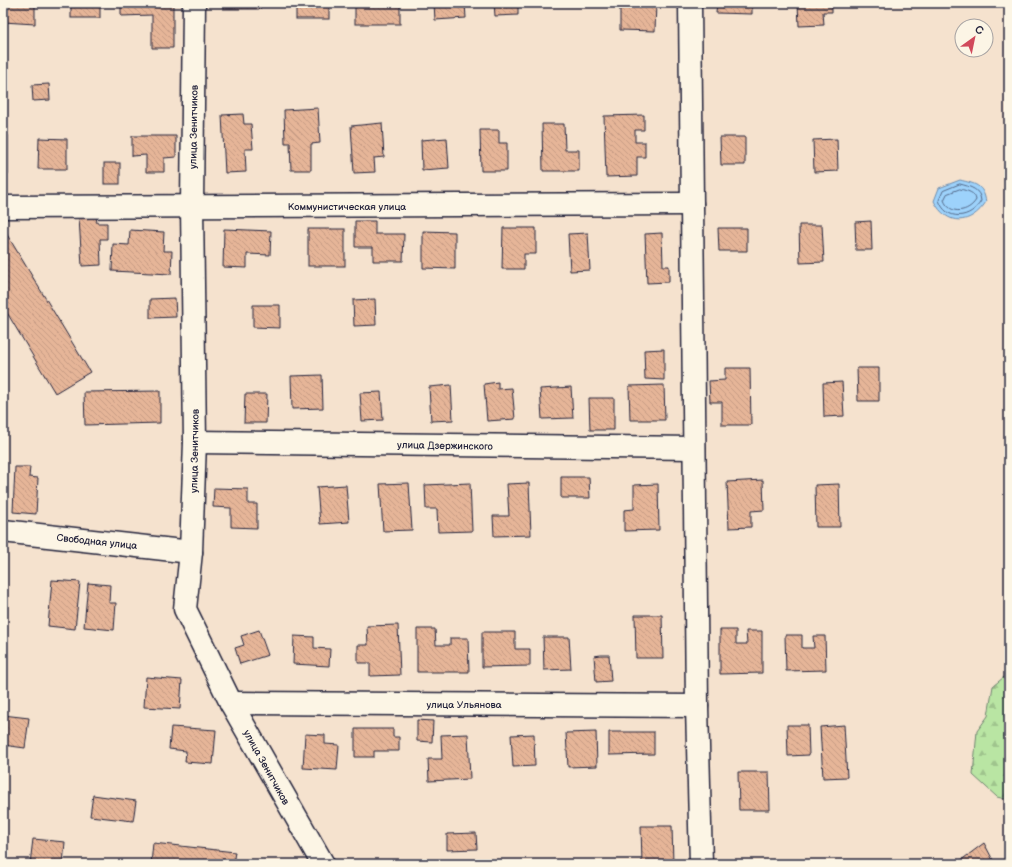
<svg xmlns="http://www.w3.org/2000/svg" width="1012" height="867" font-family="'Balsamiq Sans',sans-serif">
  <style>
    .forest { fill: url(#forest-firs); stroke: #6e846f }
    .water { fill: #9dd2fb; stroke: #6c8cae }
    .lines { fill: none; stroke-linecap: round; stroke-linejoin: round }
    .shore { stroke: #536888; stroke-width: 1 }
    .building { fill: url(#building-back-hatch); stroke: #22223b }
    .minor-casing { stroke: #22223b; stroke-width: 25 }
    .minor { stroke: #fcf5e5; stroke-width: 22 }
    .labels { text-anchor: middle; stroke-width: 3; stroke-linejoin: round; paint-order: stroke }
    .street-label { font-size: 10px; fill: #22223b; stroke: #fcf5e5 }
  </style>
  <defs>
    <pattern id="forest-firs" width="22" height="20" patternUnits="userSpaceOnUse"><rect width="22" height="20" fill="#b9e5a3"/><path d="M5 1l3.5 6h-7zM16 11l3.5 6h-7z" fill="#9fc48d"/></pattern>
    <pattern id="building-back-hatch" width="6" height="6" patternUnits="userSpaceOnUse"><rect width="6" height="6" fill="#e6b598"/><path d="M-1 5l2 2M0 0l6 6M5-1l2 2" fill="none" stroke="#c59b84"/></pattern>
  </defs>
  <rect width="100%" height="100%" fill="#f5e2ce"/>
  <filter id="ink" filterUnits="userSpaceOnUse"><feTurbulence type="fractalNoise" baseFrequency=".025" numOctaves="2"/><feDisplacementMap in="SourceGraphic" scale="8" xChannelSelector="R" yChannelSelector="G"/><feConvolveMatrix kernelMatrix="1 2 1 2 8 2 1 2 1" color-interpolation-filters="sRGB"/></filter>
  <g filter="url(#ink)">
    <!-- forest -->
    <path class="forest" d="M1009,673V800L997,797L973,775L977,731L988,716L993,686Z"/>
    <!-- water -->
    <path class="water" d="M960,180C975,184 983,184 986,202C971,225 947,227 934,201L939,188Z"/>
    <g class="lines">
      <!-- shore -->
      <g class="shore">
        <path d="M960,184C971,187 980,189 981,201C971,219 946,222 939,200L943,191Z"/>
        <path d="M960,189C967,191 975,192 976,200C969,212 950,216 944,200L947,194Z"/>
      </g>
    </g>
    <!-- building -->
    <g class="building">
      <path d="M3,3H35V24L3,22Z"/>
      <rect x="71" y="3" width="29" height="15"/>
      <path d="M121,3H173V48H152V15L121,16Z"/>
      <path d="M223,3H261L260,9H223Z"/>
      <rect x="296" y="3" width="33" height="16"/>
      <path d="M335,3H348V6L335,7Z"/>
      <rect x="355" y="3" width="45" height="21"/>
      <path d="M434,3H465L466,18L435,20Z"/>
      <path d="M494,3H518V15L495,16Z"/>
      <path d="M620,3H656L655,31L620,30Z"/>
      <path d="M717,3H752V14L716,13Z"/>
      <path d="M798,3H832V12H823L824,25L799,26Z"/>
      <path d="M49,84L50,100L33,101L32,85Z"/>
      <path d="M318,108L320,143L311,144V170H291L290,143H285L284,110Z"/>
      <path d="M243,114L244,124H251L253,149H245L246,172L225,173L222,115Z"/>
      <path d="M644,115V130H635V142H645V157H637V176L606,177L604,116Z"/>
      <path d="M382,123L384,157L374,158L375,172L354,173L351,126Z"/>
      <path d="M542,124H564L565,150H579V171H543Z"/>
      <path d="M480,130H499V143H507V171H481Z"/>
      <path d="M3,134L8,135V175H3Z"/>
      <path d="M132,136H176V157L164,158V172H146V155L132,156Z"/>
      <path d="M720,137H745V165H721Z"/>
      <path d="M39,138L67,139V169H38Z"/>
      <path d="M447,138L449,168L422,170L421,140Z"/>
      <path d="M837,139L838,171L814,172L813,140Z"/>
      <rect x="104" y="163" width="16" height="21"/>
      <path d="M96,217L97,223H107V239H100L101,265L82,266L79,218Z"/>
      <path d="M355,221H375V234H404L403,261H373V247H355Z"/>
      <path d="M871,221L872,250H856L855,222Z"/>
      <path d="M799,225H822L824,262L800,263Z"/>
      <path d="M3,228L90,372L55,393L3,306Z"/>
      <path d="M503,228H536V254H524V269H502Z"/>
      <path d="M718,228H747V251H719Z"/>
      <path d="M224,229L271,231L270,255L247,254V268L223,267Z"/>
      <rect x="308" y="229" width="37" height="37"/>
      <path d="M130,230L164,232L163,251H172L171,274L112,271L113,244L129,245Z"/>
      <path d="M423,231L455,232V269L423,268Z"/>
      <path d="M588,233L590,270L570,271L568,234Z"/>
      <path d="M662,233L663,266H669V282L647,283L645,234Z"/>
      <path d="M175,298L176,317L150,318V299Z"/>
      <path d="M375,299L376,325L354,326L353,300Z"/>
      <path d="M253,305H280V328L253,327Z"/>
      <path d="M664,349V380L645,379L644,350Z"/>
      <path d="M725,368H750L751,425H722V402H710L709,381L725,380Z"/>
      <path d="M857,368H879V401H858Z"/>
      <path d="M322,375L323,408L292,409L291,376Z"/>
      <path d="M498,382V389L512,388L515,419L487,421L484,384Z"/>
      <path d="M842,382L844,416L824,417L823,383Z"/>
      <path d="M451,385L453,420L431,421L429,387Z"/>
      <path d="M664,385L665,420H630L629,386Z"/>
      <path d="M571,387L573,418L542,419L540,389Z"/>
      <path d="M160,391V423L85,425L84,392Z"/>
      <path d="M381,392L383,420L362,421L360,393Z"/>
      <path d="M245,394H267L266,423H244Z"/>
      <path d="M589,398H614V430H590Z"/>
      <path d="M15,467H30L29,477L38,478L36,514L13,512Z"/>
      <path d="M561,477H589L590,498H561Z"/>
      <path d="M763,480L764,510L751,511V527L729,528L727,482Z"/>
      <path d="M409,483L412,530L383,531L380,484Z"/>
      <path d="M470,483L472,531L438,532L437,509H426L425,485Z"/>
      <path d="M529,483L531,535L494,536L493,516H509L507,484Z"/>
      <path d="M658,484L659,530L624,531V510L634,509V485Z"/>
      <path d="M839,484L840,527H816L815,485Z"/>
      <path d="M346,485L349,522L320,524L317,487Z"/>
      <path d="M214,488L248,489V504H257V528L231,527V508L213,507Z"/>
      <path d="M52,580L80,582L75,629L48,626Z"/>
      <path d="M88,583L110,585L109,603H116L114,630L84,627Z"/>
      <path d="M635,615H662L663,658H636Z"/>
      <path d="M398,625L400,675L370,676V663H358V645H368L367,626Z"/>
      <path d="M417,629H435L436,645H450V638H468L469,672H417Z"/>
      <path d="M259,630L268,655L240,664L235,648L244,645L241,636Z"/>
      <path d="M720,630H736V644H747L746,631H762V673L720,674Z"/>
      <path d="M482,632H515V649H530V666L482,667Z"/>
      <path d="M785,635H802V648H814L813,636H825L826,670L786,671Z"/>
      <path d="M294,636L314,637V648L330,649L329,666L293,664Z"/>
      <path d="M543,637H569L571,669L544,670Z"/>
      <path d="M601,655H609L611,681L596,682L594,656Z"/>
      <path d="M146,677L182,680L180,709L144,707Z"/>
      <path d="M3,715L29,718L25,748L3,745Z"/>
      <path d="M417,720L433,721L432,742L417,741Z"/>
      <path d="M787,725H808L809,755L788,756Z"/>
      <path d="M844,725L847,777L823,778L820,727Z"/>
      <path d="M171,727L216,730L213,764L185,762L186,751L169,749Z"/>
      <path d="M355,729H393V737H399V751H374V757H355Z"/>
      <path d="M596,732L597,766L568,767L566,733Z"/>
      <path d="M609,732H654V754L609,755Z"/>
      <path d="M305,734L325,735V744L339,745L337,770L303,768Z"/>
      <path d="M468,734L470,779L429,781L428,759H442L441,735Z"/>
      <path d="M534,734L535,766L513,767L511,735Z"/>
      <path d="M738,772H769L770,810H739Z"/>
      <path d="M93,795L136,801L133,821L90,816Z"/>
      <path d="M641,826H672L673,864H642Z"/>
      <path d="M476,833L477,849L447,850V834Z"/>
      <path d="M33,839L65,842L63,864H30Z"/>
      <path d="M153,843L235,852L233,864H151Z"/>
      <path d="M984,843L995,864H956Z"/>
    </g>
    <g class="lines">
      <defs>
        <g id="minor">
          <path d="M194,3L192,206L195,442L191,552L185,609L231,703L323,864"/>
          <path d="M690,3L697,706L701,864"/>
          <path d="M3,207L692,204"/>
          <path d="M195,442L694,448"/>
          <path d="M3,531L191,552"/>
          <path d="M231,703L697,706"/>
        </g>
      </defs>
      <!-- minor casing -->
      <use href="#minor" class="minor-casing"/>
      <!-- minor -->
      <use href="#minor" class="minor"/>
    </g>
  </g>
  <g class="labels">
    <!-- street labels -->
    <g class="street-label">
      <text transform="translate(193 127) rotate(-89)" y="4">улица Зенитчиков</text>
      <text x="347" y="210">Коммунистическая улица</text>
      <text transform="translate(445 445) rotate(1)" y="4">улица Дзержинского</text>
      <text transform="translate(194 451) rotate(-89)" y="4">улица Зенитчиков</text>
      <text transform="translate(97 541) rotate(6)" y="4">Свободная улица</text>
      <text x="464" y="708">улица Ульянова</text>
      <text transform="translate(267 767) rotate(61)" y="4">улица Зенитчиков</text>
    </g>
  </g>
  <!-- margin -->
  <rect width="1012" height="867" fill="none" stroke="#fcf5e5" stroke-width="16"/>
  <rect x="8" y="8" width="996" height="851" fill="none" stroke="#22223b" stroke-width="1.5" filter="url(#ink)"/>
  <!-- north arrow -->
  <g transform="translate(974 38) rotate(33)"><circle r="19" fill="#fcf5e5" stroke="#a5a1a1"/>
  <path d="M0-3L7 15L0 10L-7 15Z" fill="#d1495b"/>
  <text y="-6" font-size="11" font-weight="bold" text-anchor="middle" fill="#22223b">С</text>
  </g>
</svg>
